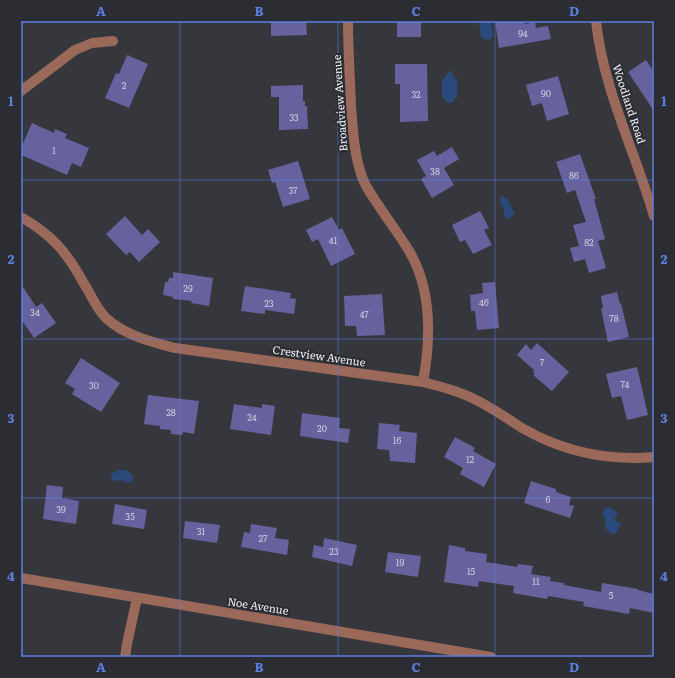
<svg xmlns="http://www.w3.org/2000/svg" width="675" height="678" font-family="Literata,serif">
  <style>
    .water { fill: #294a7b }
    .building { fill: #67629d }
    .lines { fill: none; stroke-linecap: round; stroke-linejoin: round }
    .minor { stroke: #9b695a; stroke-width: 10 }
    .grid { fill: none; stroke: #5c7fe1; stroke-width: 1; stroke-opacity: 0.55 }
    .labels { text-anchor: middle; stroke-width: 4; stroke-linejoin: round; paint-order: stroke }
    .number-label { font-size: 9px; fill: #cecddf }
    .street-label { font-size: 11px; fill: #f0f1f5; stroke: #2b2d33 }
    .neatline { fill: none; stroke: #5c7fe1; stroke-width: 1.5 }
    .grid-label { font-size: 13px; text-anchor: middle; font-weight: bold; fill: #5c7fe1 }
  </style>
  <rect width="100%" height="100%" fill="#35373d"/>
  <!-- water -->
  <g class="water">
    <path d="M480,21H491L493,36L490,39L486,40L481,37L479,22Z"/>
    <path d="M448,71H451L454,78L457,79V97L455,98L453,102C446,105 447,100 442,97V80L447,75Z"/>
    <path d="M501,196L507,199L514,212L515,213L510,218L507,219L505,217L504,210L500,201Z"/>
    <path d="M118,470C124,470 129,470 133,476L132,481L128,483L121,480L113,481L111,476V474Z"/>
    <path d="M609,507L617,512V516L614,519L621,524L616,533L612,534L606,529L605,518L602,515L605,508Z"/>
  </g>
  <!-- building -->
  <g class="building">
    <path d="M271,21H306L307,35L271,36Z"/>
    <rect x="397" y="21" width="24" height="16"/>
    <path d="M495,21H525V24L535,22L536,28L548,26L551,39L499,48Z"/>
    <path d="M127,55L148,64L129,108L105,98L116,73L119,74Z"/>
    <path d="M646,60L654,72V111L628,72Z"/>
    <path d="M395,64H427L428,121L400,122V84H395Z"/>
    <path d="M558,76L569,114L547,121L542,103L532,106L526,85Z"/>
    <path d="M303,85V101H305V106H307L308,129L279,130V97H271V86Z"/>
    <path d="M32,123L54,133L55,129L67,134L65,138L89,148L81,167L72,163L67,175L21,155V148Z"/>
    <path d="M452,147L459,159L444,168L454,185L432,198L421,179L426,176L417,160L434,151L437,156Z"/>
    <path d="M580,154L596,199H594L605,239L598,241L606,268L589,273L585,259L574,262L570,248L579,246L573,225L586,222L575,190L567,193L556,162Z"/>
    <path d="M298,161L310,199L283,207L275,182L272,183L268,170Z"/>
    <path d="M480,211L489,228L484,230L492,245L473,254L465,240L460,242L452,225Z"/>
    <path d="M125,216L142,235L148,229L160,242L139,262L130,252L126,255L106,234Z"/>
    <path d="M332,217L339,230L342,228L355,254L331,266L318,239L312,242L306,230Z"/>
    <path d="M173,272L213,278L209,306L191,303L192,301L173,299V297L163,295L165,282H168L169,278H173Z"/>
    <path d="M495,282L499,328L477,330L475,311H471L470,295L483,293L482,283Z"/>
    <path d="M21,284L36,307L42,303L56,323L34,338L21,319Z"/>
    <path d="M245,286L291,293L290,298L296,299L294,314L265,310V314L241,311Z"/>
    <path d="M617,292L620,304L621,303L629,337L608,342L601,309L603,308L601,296Z"/>
    <path d="M382,294L385,335L357,336L356,326H345L344,296Z"/>
    <path d="M537,343L569,372L552,391L533,375L535,374L533,372L534,370L517,355L526,344L531,350Z"/>
    <path d="M81,358L120,383L101,412L72,394L75,389L65,383Z"/>
    <path d="M637,367L648,415L627,420L621,396L612,398L606,374Z"/>
    <path d="M148,395L199,401L194,434L183,432L182,435L171,434V430L160,429V426L144,424Z"/>
    <path d="M234,404L262,408V404L275,406L271,435L230,429Z"/>
    <path d="M302,413L340,418L339,428L350,429L348,443L300,436Z"/>
    <path d="M379,423L400,425L399,431L417,433L415,463L390,461L389,450L377,449Z"/>
    <path d="M455,437L475,448L473,451L496,464L484,487L460,474L463,468L444,457Z"/>
    <path d="M531,481L556,489V492L571,497L569,505L574,506L570,518L524,503Z"/>
    <path d="M47,485L63,487L62,498L79,501L76,524L43,519Z"/>
    <path d="M115,504L147,510L144,529L112,524Z"/>
    <path d="M185,521L220,525L217,543L183,538Z"/>
    <path d="M251,524L277,528L275,538L289,540L287,555L241,547L244,532L250,533Z"/>
    <path d="M324,538L357,545L352,566L312,557L314,545L323,547Z"/>
    <path d="M449,545L465,548V551L487,554L486,562L517,567L518,564L533,566L531,574L551,577L550,581L564,583V585L601,592L602,583L638,589V590L654,594V613L630,608L629,614L583,606L584,602L548,596L547,599L513,593L514,586L479,581L478,587L444,582Z"/>
    <path d="M388,552L421,556L418,577L385,572Z"/>
  </g>
  <g class="lines">
    <!-- minor -->
    <g class="minor">
      <path d="M348,21C348,49 350,78 351,106C353,130 354,154 362,177C366,188 373,197 379,206C388,220 398,233 406,246C432,285 431,338 423,382"/>
      <path d="M596,21C603,89 635,151 654,216"/>
      <path d="M21,91L75,50L92,43L113,41"/>
      <path d="M21,217C52,235 66,251 83,282C91,294 95,307 106,318C124,335 152,342 175,348L423,382C439,386 455,390 470,397C488,405 505,417 522,428C562,451 608,461 654,457"/>
      <path d="M21,578L491,657"/>
      <path d="M125,657L127,644L137,598"/>
    </g>
  </g>
  <!-- grid -->
  <path class="grid" d="M180,21V657M338,21V657M495,21V657M21,180H654M21,339H654M21,498H654"/>
  <g class="labels">
    <!-- number labels -->
    <g class="number-label">
      <text x="523" y="37">94</text>
      <text x="124" y="89">2</text>
      <text x="546" y="97">90</text>
      <text x="416" y="98">32</text>
      <text x="294" y="121">33</text>
      <text x="54" y="154">1</text>
      <text x="435" y="175">38</text>
      <text x="574" y="179">86</text>
      <text x="293" y="194">37</text>
      <text x="333" y="244">41</text>
      <text x="589" y="246">82</text>
      <text x="188" y="292">29</text>
      <text x="484" y="306">46</text>
      <text x="269" y="307">23</text>
      <text x="35" y="316">34</text>
      <text x="364" y="318">47</text>
      <text x="614" y="322">78</text>
      <text x="542" y="366">7</text>
      <text x="625" y="388">74</text>
      <text x="94" y="389">30</text>
      <text x="171" y="416">28</text>
      <text x="252" y="421">24</text>
      <text x="322" y="432">20</text>
      <text x="397" y="444">16</text>
      <text x="470" y="463">12</text>
      <text x="548" y="503">6</text>
      <text x="61" y="513">39</text>
      <text x="130" y="520">35</text>
      <text x="201" y="535">31</text>
      <text x="263" y="542">27</text>
      <text x="334" y="555">23</text>
      <text x="400" y="566">19</text>
      <text x="471" y="575">15</text>
      <text x="536" y="585">11</text>
      <text x="611" y="599">5</text>
    </g>
    <!-- street labels -->
    <g class="street-label">
      <text transform="translate(340 103) rotate(-94)" y="4">Broadview Avenue</text>
      <text transform="translate(629 104) rotate(72)" y="4">Woodland Road</text>
      <text transform="translate(319 356) rotate(8)" y="4">Crestview Avenue</text>
      <text transform="translate(258 606) rotate(9)" y="4">Noe Avenue</text>
    </g>
  </g>
  <!-- border -->
  <rect width="675" height="678" fill="none" stroke="#2b2d33" stroke-width="44"/>
  <rect x="22" y="22" width="631" height="634" class="neatline"/>
  <g class="grid-label">
    <text x="101" y="16">A</text>
    <text x="259" y="16">B</text>
    <text x="416" y="16">C</text>
    <text x="574" y="16">D</text>
    <text x="11" y="106">1</text>
    <text x="664" y="106">1</text>
    <text x="11" y="264">2</text>
    <text x="664" y="264">2</text>
    <text x="11" y="423">3</text>
    <text x="664" y="423">3</text>
    <text x="11" y="581">4</text>
    <text x="664" y="581">4</text>
    <text x="101" y="672">A</text>
    <text x="259" y="672">B</text>
    <text x="416" y="672">C</text>
    <text x="574" y="672">D</text>
  </g>
</svg>
